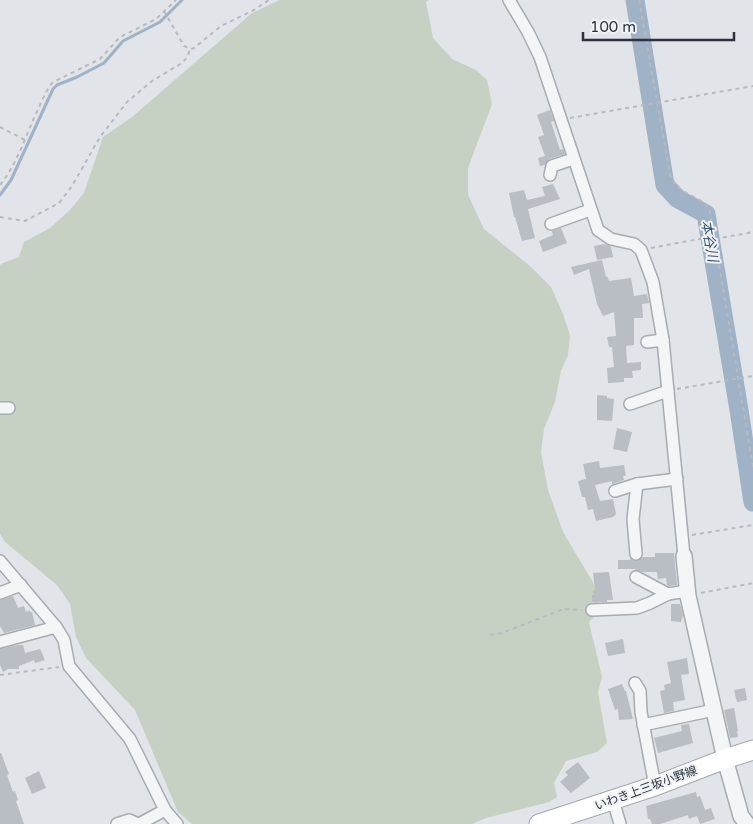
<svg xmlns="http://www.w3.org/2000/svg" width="753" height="824" font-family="'Varela Round','Noto Sans JP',sans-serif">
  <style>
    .green { fill: #c7d1c3 }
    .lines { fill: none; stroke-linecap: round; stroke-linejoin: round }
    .stream { stroke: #a0b2c5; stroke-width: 3 }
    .river { stroke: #a0b2c5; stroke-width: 19 }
    .building { fill: #b9bdc4 }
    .minor-casing { stroke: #a7abb2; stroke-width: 14 }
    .tertiary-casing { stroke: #a7abb2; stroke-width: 18 }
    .primary-casing { stroke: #a2a8b3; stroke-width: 21 }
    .path { stroke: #b7bac0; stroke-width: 2; stroke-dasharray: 4 4; stroke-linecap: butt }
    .minor { stroke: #f3f5f7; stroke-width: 11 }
    .tertiary { stroke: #f3f5f7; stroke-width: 15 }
    .primary { stroke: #fff; stroke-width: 19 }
    .labels { text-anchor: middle; stroke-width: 4; stroke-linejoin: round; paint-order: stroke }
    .street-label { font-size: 12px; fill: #2b323e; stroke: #f0f3f6 }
    .water-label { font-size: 14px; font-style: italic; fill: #39516e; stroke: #f0f3f6 }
  </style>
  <rect width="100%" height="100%" fill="#e1e4e8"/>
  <!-- green -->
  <path class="green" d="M280,0H429L426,2L433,38L452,59L476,70L487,80L492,104L468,168V195L484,229L530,266L551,287L563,314L570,335L568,355L561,371L555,402L544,429L541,452L548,490L563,532L594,584L599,595L598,608L595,616L589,622L602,677L598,692L607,743L597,752L566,761L554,783L557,797L549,802L486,818L472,824H192L178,812L135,710L86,658L76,637L70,604L57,585L5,542L0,534V265L3,263L19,257L24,242L50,228L69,211L84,193L103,137L132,117L252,13Z"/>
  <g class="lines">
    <!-- stream -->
    <path class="stream" d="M0,195L11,180L53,89L57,85L77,77L104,63L123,41L160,22L182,0"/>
    <!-- river -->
    <path class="river" d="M635,0L665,185L678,199L706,214L739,410L753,502"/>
  </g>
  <!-- building -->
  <g class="building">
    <path d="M550,110L554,121L551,122L560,150L563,149L565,154L549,159L545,165L540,166L538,158L545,156L538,137L544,135L537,115Z"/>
    <path d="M553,184L560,199L528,209L535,238L522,241L515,217H514L509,193L524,190L527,200L545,196L542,187Z"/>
    <path d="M561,228L567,243L543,252L539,241L553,235L552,231Z"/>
    <path d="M605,244L611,247L613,257L597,260L594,246Z"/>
    <path d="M602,260L606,277L607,276L609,281L631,278L634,296L647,294L649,303L642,304L643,318H634V345L626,346L627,363L641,362V370L632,371L633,378H624V382L608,383L607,368L614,367L612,347H609L607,337L616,336L614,312L603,316L597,304L589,269L574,275L571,267Z"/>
    <path d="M597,395L607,396V398L614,399L612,421L597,420Z"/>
    <path d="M617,428L632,432L627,452L613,449Z"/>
    <path d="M599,461L600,468L624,465L626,476H623L624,480L612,484V481L595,485L600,501L613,499L616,514L613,517L596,521L593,509L588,510L585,497H582L578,481L586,479L583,464Z"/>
    <path d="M655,553H674L677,585L669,586L667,585L666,578L658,579L657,572H642L634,569H618V560H630V558L637,561L643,557H655Z"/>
    <path d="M609,572L613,600H607V602H592V595H594L593,591L595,590L593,573Z"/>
    <path d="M13,596L18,608L24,606L26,612L30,610V612H32L35,625L4,633L0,626V600Z"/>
    <path d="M671,604H680L683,615L681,622L671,621Z"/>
    <path d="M623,639L625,653L608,656L605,643Z"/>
    <path d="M18,645H23L25,653L40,649L45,660L35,663L34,660L19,666V669H8L3,672L0,665V649Z"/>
    <path d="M687,658L689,674L681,675L685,700L673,702L674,711L664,713L660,691L665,690L664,685L671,683L667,662Z"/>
    <path d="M622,684L625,691H626L633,719L619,720L618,709L615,710L608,689Z"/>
    <path d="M745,688L747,700L737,702L734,690Z"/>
    <path d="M734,708L738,731H737L738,737L730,738L724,710Z"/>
    <path d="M689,724L693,743L658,753L654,738L682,731L681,725Z"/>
    <path d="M0,753H1L9,774L7,775L13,792L15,791L18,800L16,801L24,824H0Z"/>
    <path d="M578,762L590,778L571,793L560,782L568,775L565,772Z"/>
    <path d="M39,771L46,788L32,794L25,778Z"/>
    <path d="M696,792L697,797L700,796L705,810L711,808L715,819L700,824L697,816L689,819L688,815L660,824H652L650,819H648L646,806Z"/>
  </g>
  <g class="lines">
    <defs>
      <g id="minor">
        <path d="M509,0L528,32L540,57L598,230L611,239L634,244L641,250L653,282L663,340L684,556"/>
        <path d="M550,175L552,166L573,159"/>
        <path d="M551,224L590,210"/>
        <path d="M647,342L663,340"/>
        <path d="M630,404L668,391"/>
        <path d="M0,408H9"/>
        <path d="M615,491L637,484L677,479"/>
        <path d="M636,554L633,519L637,484"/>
        <path d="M0,561L56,627L64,640L69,666L130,739L165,810L177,824"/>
        <path d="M636,577L668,594L687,591"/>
        <path d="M0,593L21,585"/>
        <path d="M592,610L637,608L650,603L668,594"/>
        <path d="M0,642L56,627"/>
        <path d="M635,683L640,691L641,712L655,786"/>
        <path d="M643,725L714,710"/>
        <path d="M613,800L620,824"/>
        <path d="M117,824L129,820L138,824"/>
        <path d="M139,824L165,810"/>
      </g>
      <path id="tertiary" d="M684,556L688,596L725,759L741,816L747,824"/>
      <path id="primary" d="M539,824L655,786L725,759L753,750"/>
    </defs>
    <!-- minor casing -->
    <use href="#minor" class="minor-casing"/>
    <!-- tertiary casing -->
    <use href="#tertiary" class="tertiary-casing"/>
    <!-- primary casing -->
    <use href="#primary" class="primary-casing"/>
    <!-- path -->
    <g class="path">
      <path d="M639,0L670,175C680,198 703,195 710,211L753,467"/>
      <path d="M164,11L184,46L191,49L194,48L221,26L254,10L269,0"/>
      <path d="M570,118L753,86"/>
      <path d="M0,127L25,140"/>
      <path d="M0,185C16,165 24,141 34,118C40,106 44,93 53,82L100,59L120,37L156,19L176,0"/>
      <path d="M0,217L25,221L59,203L72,186L100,137L127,102L152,81L182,63L188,56L190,48"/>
      <path d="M715,239L753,232"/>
      <path d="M651,248L715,236"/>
      <path d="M677,389L753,376"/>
      <path d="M692,535L753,525"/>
      <path d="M701,593L753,583"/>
      <path d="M490,635L502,633L561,610L567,609L582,610"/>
      <path d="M0,675L59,667"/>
    </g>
    <!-- minor -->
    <use href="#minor" class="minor"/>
    <!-- tertiary -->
    <use href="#tertiary" class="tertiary"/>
    <!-- primary -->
    <use href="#primary" class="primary"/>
  </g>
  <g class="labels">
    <!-- street labels -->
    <g class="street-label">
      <text transform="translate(646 788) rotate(-20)" y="4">いわき上三坂小野線</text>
    </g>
    <!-- water labels -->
    <g class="water-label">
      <text transform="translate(710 241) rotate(80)" y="5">本谷川</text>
    </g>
  </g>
  <!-- scale -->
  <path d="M583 32v8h151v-8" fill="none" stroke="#2b323e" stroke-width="2.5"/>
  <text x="590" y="32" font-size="15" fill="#2b323e" stroke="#f0f3f6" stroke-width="4" paint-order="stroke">100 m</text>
</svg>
